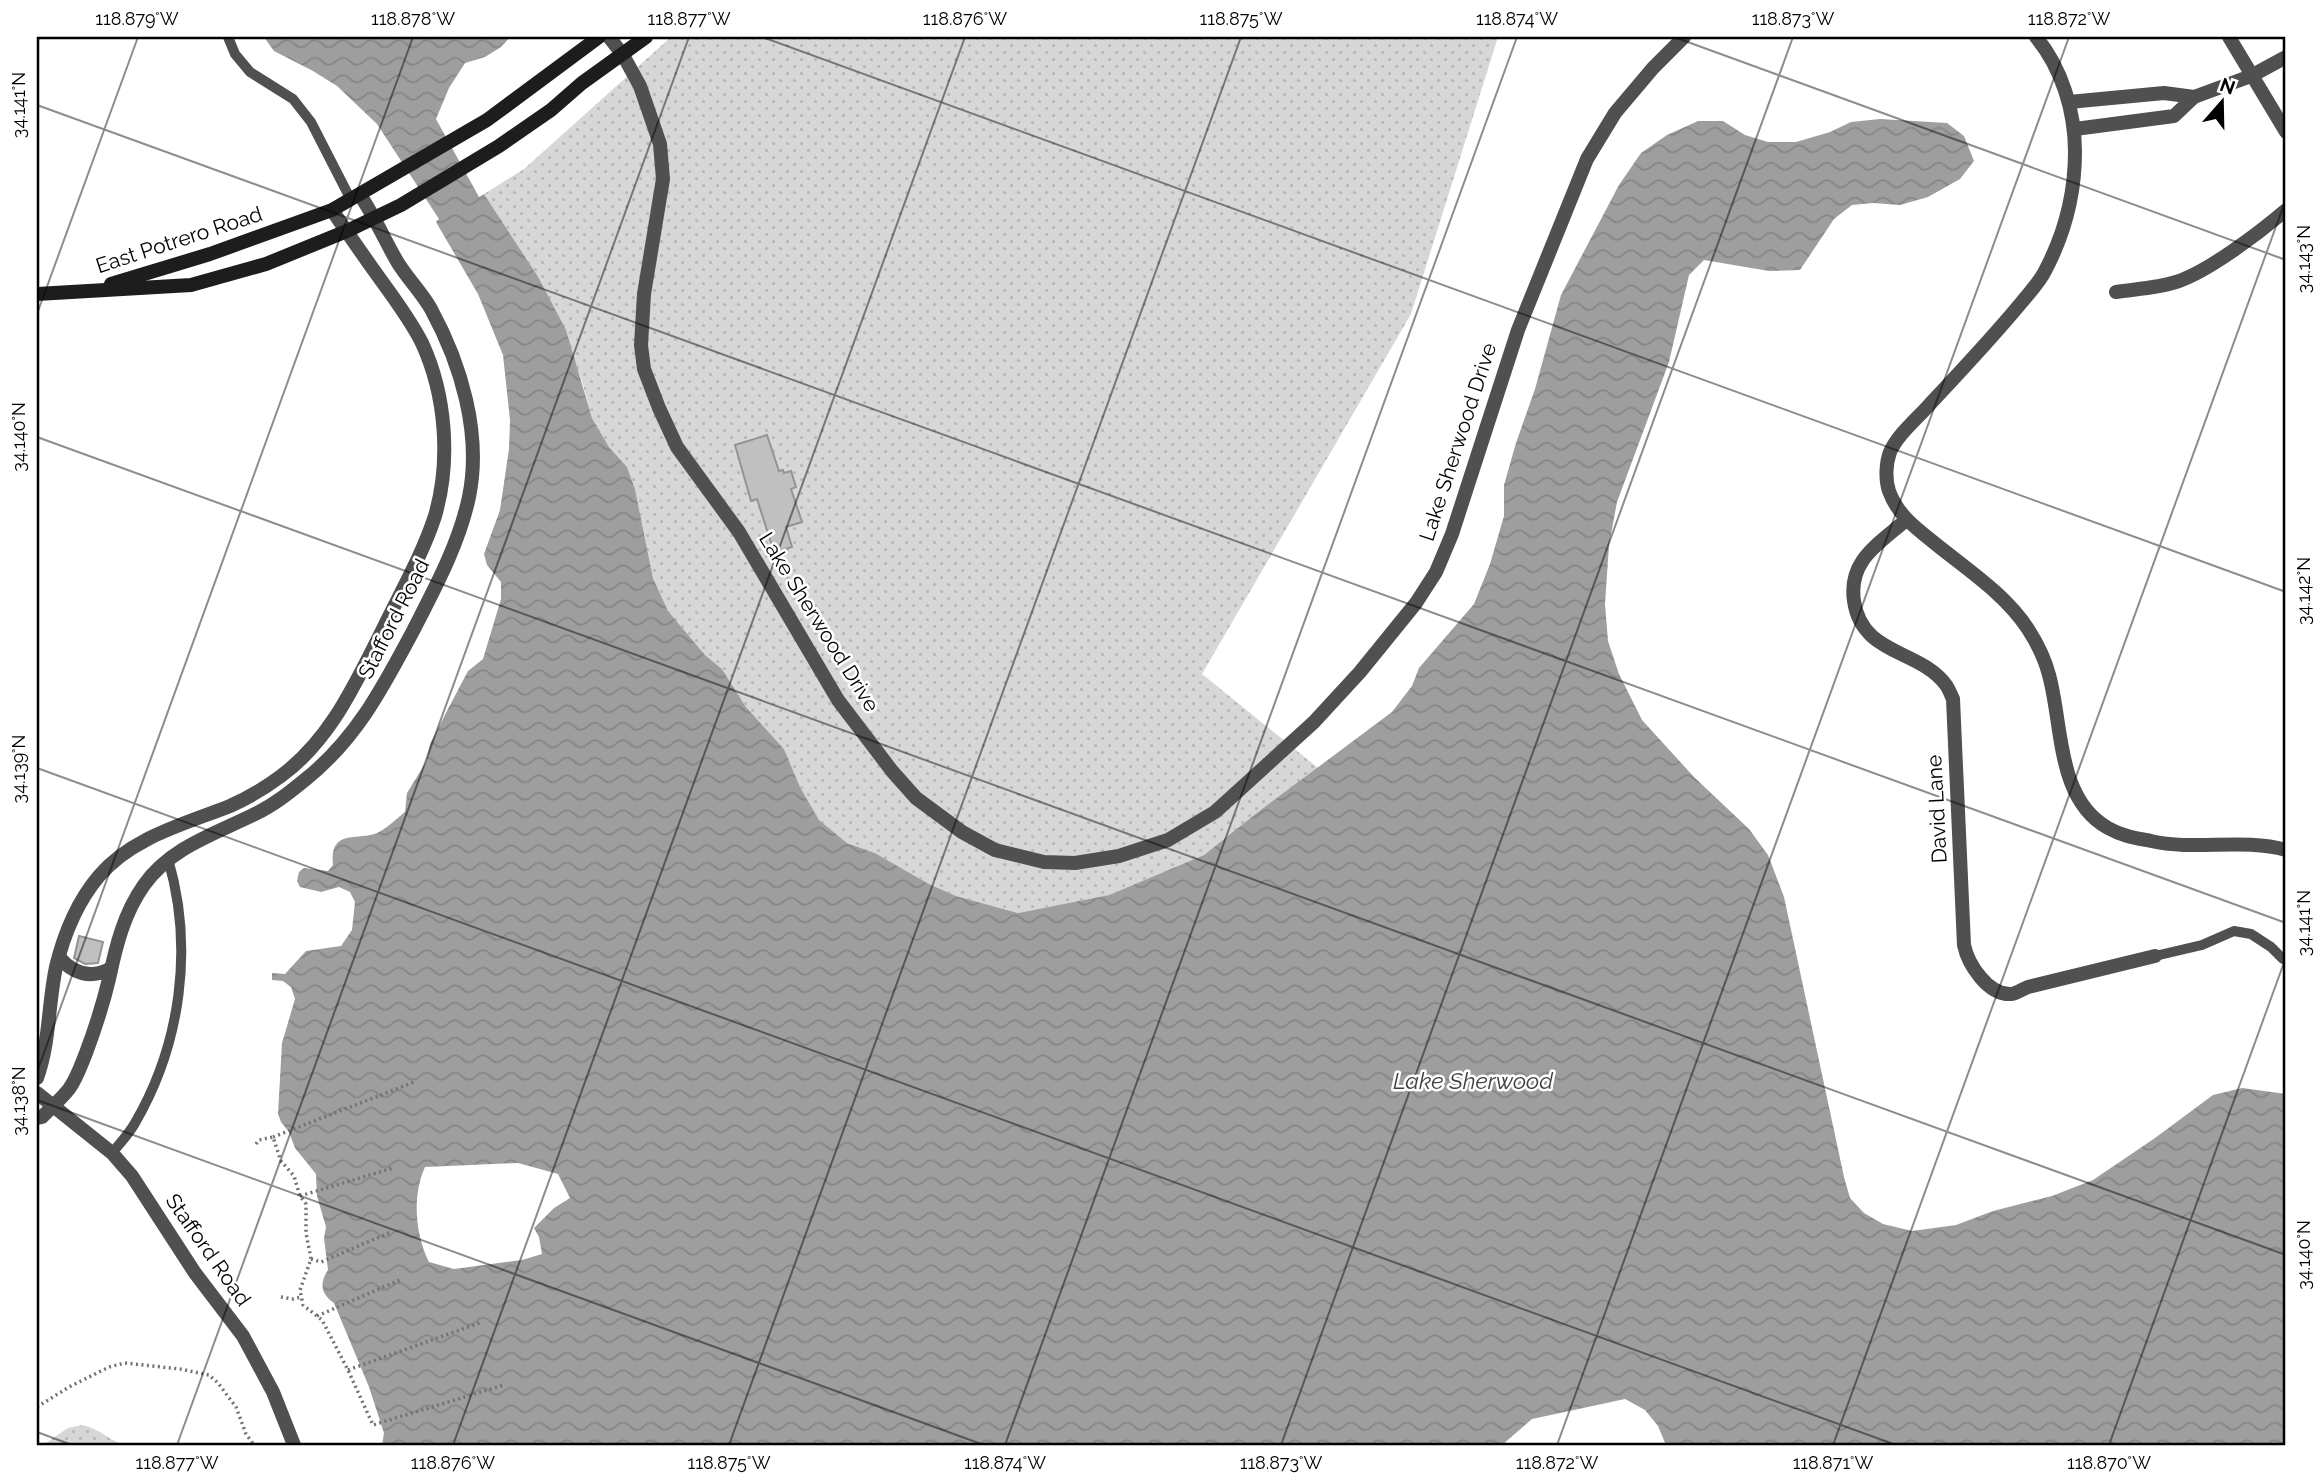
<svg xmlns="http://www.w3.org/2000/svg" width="2323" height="1482" font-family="Raleway,sans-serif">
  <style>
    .grass { fill: url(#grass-dots) }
    .water { fill: url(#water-waves); fill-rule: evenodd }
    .building { fill: #c0c0c0; stroke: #949494; stroke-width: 2 }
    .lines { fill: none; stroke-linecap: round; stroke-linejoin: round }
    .path { stroke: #727272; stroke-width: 3.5; stroke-dasharray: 2 3.5; stroke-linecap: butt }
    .lane { stroke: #505050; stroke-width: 10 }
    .street { stroke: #505050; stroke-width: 14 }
    .secondary { stroke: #1d1d1d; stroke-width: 14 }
    .ticks { fill: none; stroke: #000; stroke-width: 2; stroke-opacity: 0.45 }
    .labels { text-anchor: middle; stroke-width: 5; stroke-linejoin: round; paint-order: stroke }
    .street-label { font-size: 21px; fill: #000; stroke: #fff }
    .water-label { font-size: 23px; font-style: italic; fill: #3f3f3f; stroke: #fff }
    .neatline { fill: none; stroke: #000; stroke-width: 2.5 }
    .ticks-label { font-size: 18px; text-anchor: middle; fill: #000 }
  </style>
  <defs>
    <pattern id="grass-dots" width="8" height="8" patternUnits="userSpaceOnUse" patternTransform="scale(1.75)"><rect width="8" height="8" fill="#d7d7d7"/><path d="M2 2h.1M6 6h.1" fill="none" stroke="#b7b7b7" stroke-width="1.8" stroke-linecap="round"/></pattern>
    <pattern id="water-waves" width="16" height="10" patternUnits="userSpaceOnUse" patternTransform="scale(1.75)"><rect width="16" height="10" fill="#9e9e9e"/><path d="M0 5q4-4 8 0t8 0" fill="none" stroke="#868686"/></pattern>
  </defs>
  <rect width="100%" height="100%" fill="#fff"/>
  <!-- grass -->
  <g class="grass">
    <path d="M671,37H1498L1411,314L1202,674L1318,768L1258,812L1204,855L1109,895L1018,913L956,896L929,884L875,853L847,843L819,820L800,787L784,749L746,707L722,669L705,655L668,611L653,578L635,489L627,467L609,447L592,418L582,381L537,275L484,194L524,169Z"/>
    <path d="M82,1425C98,1428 109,1440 124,1445H43L68,1428Z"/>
  </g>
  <!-- water -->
  <path class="water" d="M264,37H510L501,47L485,57L465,63L449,88L436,119L479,197L484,194L537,275L566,330L592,418L609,447L627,467L635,489L653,578L668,611L705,655L722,669L746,707L784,749L800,787L819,820L847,843L875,853L929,884L956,896L1018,913L1109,895L1204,855L1258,812L1392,712L1412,686L1419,668L1474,604L1490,564L1504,516V485L1516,443L1535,389L1561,295L1619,185L1641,153L1667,135L1698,121H1723L1745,135L1768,142H1796L1830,132L1851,122L1880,119L1947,123L1964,136L1974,161L1960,179L1928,197L1900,205L1873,203L1852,205L1834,219L1800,270L1769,271L1704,260L1689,275L1669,362L1617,502L1609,545L1605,604L1608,641L1619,674L1642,720L1694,777L1749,829L1768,855L1784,897L1844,1177L1850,1198L1864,1213L1883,1224L1912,1231L1956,1225L1993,1211L2052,1196L2093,1180L2155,1138L2213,1095L2242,1088L2286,1094V1445H1666L1658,1426L1645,1410L1625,1399L1532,1419L1502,1445H382L384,1433L369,1387L334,1303C321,1294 319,1283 328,1270L324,1238L326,1227L317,1196L316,1174L295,1148L289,1132L281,1122L278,1114L282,1043L295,999L291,987L283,981L272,980V973L285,974L306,951L341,946L352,930L355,902L350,892L339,887L321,892L300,887L297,881L299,872L304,868L328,871L333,865C329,828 358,841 377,833C386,829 396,819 405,812L407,793L426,762L430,744L449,707L468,671L483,659L501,599V582L487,565L484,554L500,510L509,449L510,420L503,355L478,294L436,222L439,219L377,124L337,86L313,71L274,51ZM518,1163L558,1174L570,1198L554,1208L534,1228L539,1237L542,1254L522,1260L454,1269L429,1262C415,1234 412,1196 425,1167Z"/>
  <!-- building -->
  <g class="building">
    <path d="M767,435L779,471L783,470L784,473L791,471L796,487L791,489L802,522L786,527L792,547L774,552L757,499L751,501L735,445Z"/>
    <path d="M79,936L103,942L98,963L85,964L74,958Z"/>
  </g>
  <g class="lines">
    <!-- path -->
    <g class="path">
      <path d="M273,1137L414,1082"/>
      <path d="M256,1144L259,1140L273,1137L281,1161L294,1176L300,1196L306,1204V1233L311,1259L300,1290L303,1305L322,1320L348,1370L373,1425L504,1385"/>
      <path d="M300,1196L393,1168"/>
      <path d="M311,1259L321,1262L391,1232"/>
      <path d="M281,1297L293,1299L301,1297"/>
      <path d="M317,1316L402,1279"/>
      <path d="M348,1370L482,1322"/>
      <path d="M37,1407L69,1387L109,1367L125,1363L180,1369L209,1375L218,1383L236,1407L246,1434L254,1445"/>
    </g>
    <!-- lane -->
    <g class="lane">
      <path d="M228,37L235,54L250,72L293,99L311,122L351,200"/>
      <path d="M2155,956L2202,945L2234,931L2251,934L2271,947L2283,959"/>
      <path d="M112,1153C120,1143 129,1134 135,1123C181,1044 194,947 168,859"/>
    </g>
    <!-- street -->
    <g class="street">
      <path d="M609,37L623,55L640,86L660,144L663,179L644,294L641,345L644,369L659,408L677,447L739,532L838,700L892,771L916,798L962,832L995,850L1044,862L1075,863L1119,856L1168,840L1215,812L1314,722L1360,672L1416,603L1436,572L1452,534L1518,330L1587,159L1615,113L1653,68L1684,37"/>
      <path d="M2036,37C2062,68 2075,112 2075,152C2075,194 2064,235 2045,271C2039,283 2029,293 2021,303C1992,338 1961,371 1930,404C1918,418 1898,434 1890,452C1886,463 1885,479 1889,491C1898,516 1917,529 1937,545C1968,570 2006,595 2028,629C2037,643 2045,659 2049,675C2063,725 2056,799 2108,828C2122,836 2136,838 2151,841C2196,851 2242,838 2286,850"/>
      <path d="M2229,37L2286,132"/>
      <path d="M2194,97L2251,76L2286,57"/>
      <path d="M2069,102L2164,93L2194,97L2174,116L2075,129"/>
      <path d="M2116,292C2136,289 2157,288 2176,282C2208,272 2260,232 2286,210"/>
      <path d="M1906,520C1879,544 1848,560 1854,601C1862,656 1920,649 1946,685C1949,689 1951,695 1953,699L1964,945C1968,964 1988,996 2012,994C2017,993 2023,989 2028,987L2155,956"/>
      <path d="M59,957C73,974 90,979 110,969"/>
      <path d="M37,1078C50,1042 48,1004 56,967C64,934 77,902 99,876C132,837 185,824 230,806C248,798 265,788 281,776C330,740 354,686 381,633C399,595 422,556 435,516C451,461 446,395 422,343C410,319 393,297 378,276C362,254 347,232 332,210"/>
      <path d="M37,1093L112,1153L132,1176L195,1273L243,1336L273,1392L294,1445"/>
      <path d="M37,1118L42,1117C51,1108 61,1099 69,1089C77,1078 81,1065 86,1053C95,1029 103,1004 109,979C116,946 124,913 144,885C171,847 215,834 255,814C274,805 290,792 306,779C357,738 383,687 413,631C435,588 459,544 469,497C482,434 461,364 431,309C422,293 408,279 398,263C385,241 375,217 360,195"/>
    </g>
    <!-- secondary -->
    <g class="secondary">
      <path d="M111,284L210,254L332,210L487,120L599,37"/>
      <path d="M37,294L191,285L266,264L347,231L401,205L499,146L551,110L582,83L646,37"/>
    </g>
  </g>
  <!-- ticks -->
  <path class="ticks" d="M762,37L2286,592M1674,37L2286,260M37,105L2286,923M37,314L138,37M37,437L2286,1255M37,768L1896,1445M37,1072L413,37M37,1100L984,1445M37,1432L72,1445M177,1445L689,37M453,1445L965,37M729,1445L1241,37M1005,1445L1517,37M1281,1445L1793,37M1557,1445L2069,37M1833,1445L2286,199M2109,1445L2286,957"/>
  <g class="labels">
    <!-- street labels -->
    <g class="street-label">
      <text transform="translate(179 240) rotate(-18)" y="7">East Potrero Road</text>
      <text transform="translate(1458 442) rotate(-72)" y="7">Lake Sherwood Drive</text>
      <text transform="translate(394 619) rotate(-63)" y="7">Stafford Road</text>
      <text transform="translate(819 622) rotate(58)" y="7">Lake Sherwood Drive</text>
      <text transform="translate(1937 809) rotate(-93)" y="7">David Lane</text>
      <text transform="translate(208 1250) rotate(55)" y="7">Stafford Road</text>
    </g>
    <!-- water labels -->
    <g class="water-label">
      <text x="1473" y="1089">Lake Sherwood</text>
    </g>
  </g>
  <!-- border -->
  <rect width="2323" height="1482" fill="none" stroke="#ffffff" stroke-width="77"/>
  <!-- north arrow -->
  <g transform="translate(2222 102) rotate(20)" stroke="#ffffff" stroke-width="5" paint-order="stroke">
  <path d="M0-5L12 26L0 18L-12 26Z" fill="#000000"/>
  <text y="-10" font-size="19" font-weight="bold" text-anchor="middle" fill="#000000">N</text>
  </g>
  <rect x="38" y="38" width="2246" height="1406" class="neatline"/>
  <g class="ticks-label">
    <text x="137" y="25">118.879°W</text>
    <text x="413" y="25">118.878°W</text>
    <text x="689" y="25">118.877°W</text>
    <text x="965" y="25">118.876°W</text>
    <text x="1241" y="25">118.875°W</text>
    <text x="1517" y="25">118.874°W</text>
    <text x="1793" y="25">118.873°W</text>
    <text x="2069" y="25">118.872°W</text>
    <text transform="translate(19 105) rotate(-90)" y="6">34.141°N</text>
    <text transform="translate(2304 259) rotate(-90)" y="6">34.143°N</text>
    <text transform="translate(19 437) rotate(-90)" y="6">34.140°N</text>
    <text transform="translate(2304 591) rotate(-90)" y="6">34.142°N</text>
    <text transform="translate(19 769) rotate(-90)" y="6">34.139°N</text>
    <text transform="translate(2304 923) rotate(-90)" y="6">34.141°N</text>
    <text transform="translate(19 1101) rotate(-90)" y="6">34.138°N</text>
    <text transform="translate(2304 1255) rotate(-90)" y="6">34.140°N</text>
    <text x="177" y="1469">118.877°W</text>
    <text x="453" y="1469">118.876°W</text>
    <text x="729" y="1469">118.875°W</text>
    <text x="1005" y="1469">118.874°W</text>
    <text x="1281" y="1469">118.873°W</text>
    <text x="1557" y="1469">118.872°W</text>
    <text x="1833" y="1469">118.871°W</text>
    <text x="2109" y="1469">118.870°W</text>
  </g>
</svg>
